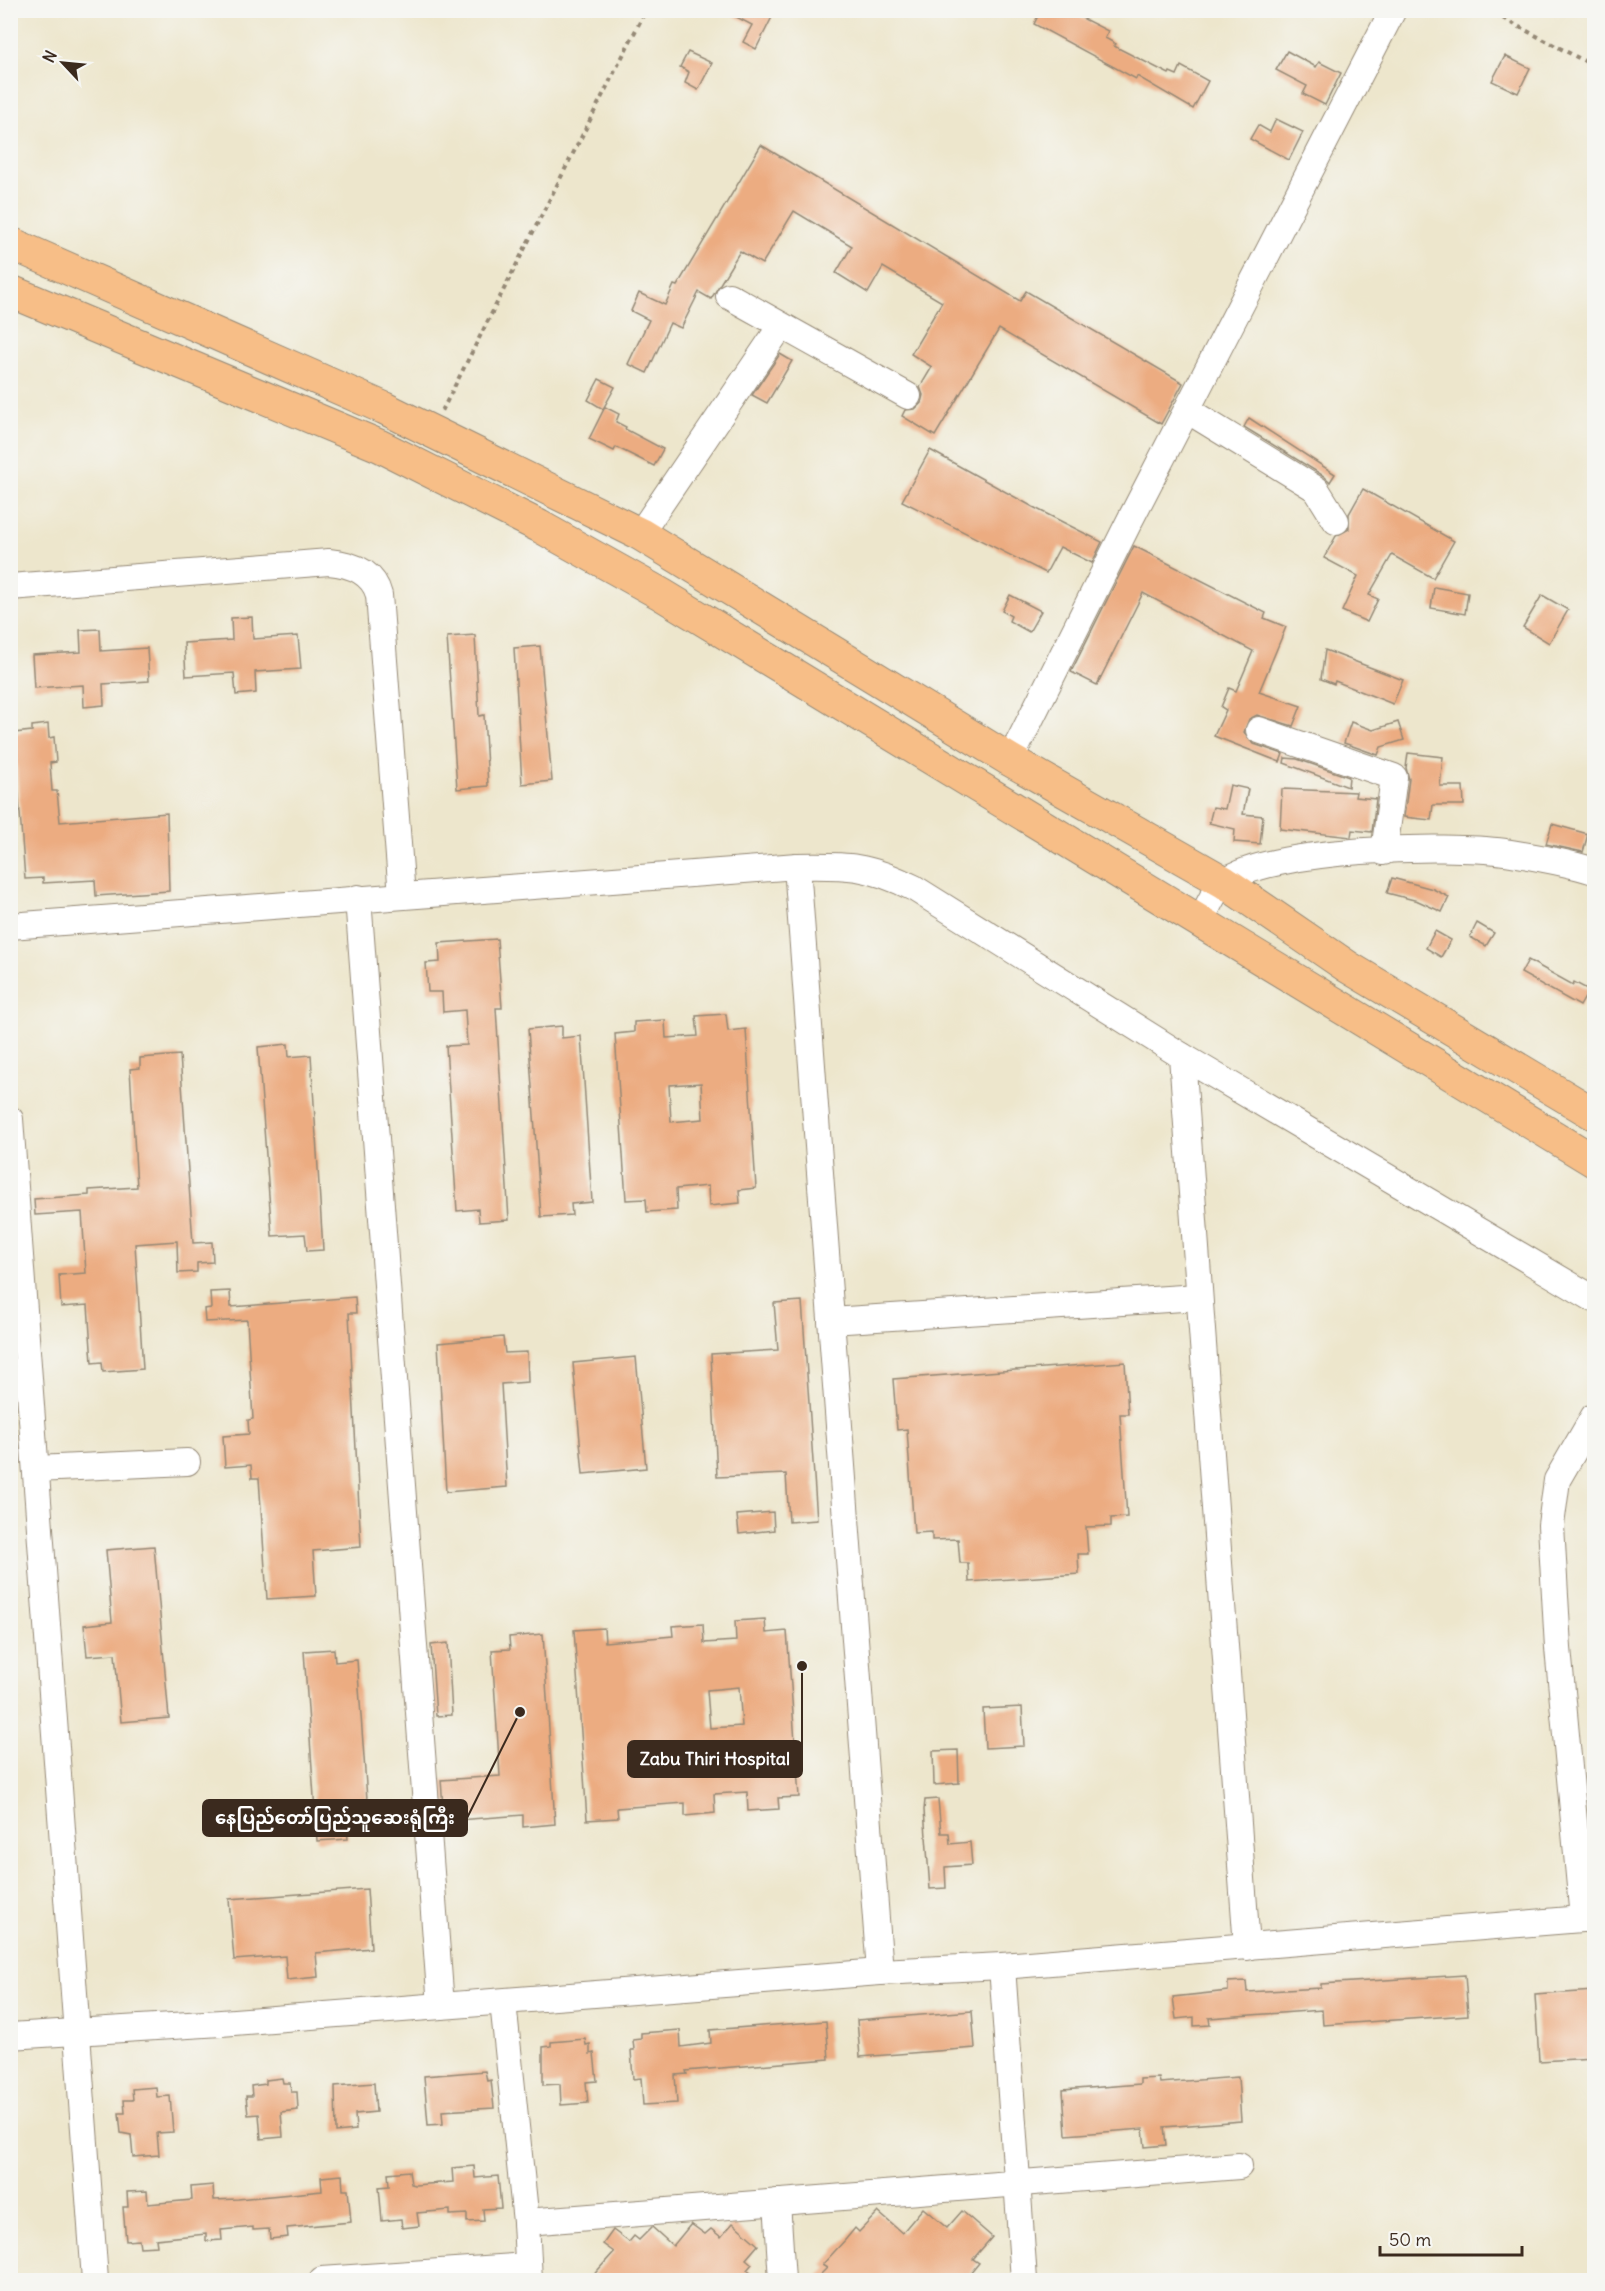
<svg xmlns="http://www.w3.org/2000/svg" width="1605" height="2291" font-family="Delius,'Noto Sans Myanmar',sans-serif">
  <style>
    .building { fill: #ecac81; fill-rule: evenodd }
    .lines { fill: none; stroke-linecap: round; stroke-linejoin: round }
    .minor-casing { stroke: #948875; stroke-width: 28 }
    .major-casing { stroke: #948875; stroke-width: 34 }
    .path { stroke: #948875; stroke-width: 4; stroke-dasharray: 4.5 4.5; stroke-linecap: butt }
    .minor { stroke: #fff; stroke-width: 26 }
    .major { stroke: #f7be87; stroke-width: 32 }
    .leader { fill: none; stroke: #3b2a1e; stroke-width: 2 }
    .callout-dot { fill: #3b2a1e; stroke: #f6f6f2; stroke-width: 2 }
    .callout { fill: #3b2a1e; stroke: #3b2a1e; stroke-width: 2 }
    .callout-label { font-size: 18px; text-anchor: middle; font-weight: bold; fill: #fff }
  </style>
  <rect width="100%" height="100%" fill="#f6f6f2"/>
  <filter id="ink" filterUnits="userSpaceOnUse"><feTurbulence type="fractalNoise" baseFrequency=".0167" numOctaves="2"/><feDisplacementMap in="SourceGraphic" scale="12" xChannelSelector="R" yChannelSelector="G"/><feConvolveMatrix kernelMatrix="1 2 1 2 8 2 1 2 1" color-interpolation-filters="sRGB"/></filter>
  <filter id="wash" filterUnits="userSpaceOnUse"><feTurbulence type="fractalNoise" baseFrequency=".008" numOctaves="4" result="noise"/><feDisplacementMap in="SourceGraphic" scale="24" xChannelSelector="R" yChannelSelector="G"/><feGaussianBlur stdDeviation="1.35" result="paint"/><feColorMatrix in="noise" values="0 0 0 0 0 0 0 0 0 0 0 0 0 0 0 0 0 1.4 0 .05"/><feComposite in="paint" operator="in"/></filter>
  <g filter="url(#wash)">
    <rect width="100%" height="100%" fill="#ede6cc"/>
    <g id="blocks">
      <!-- building -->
      <g class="building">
        <path d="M723,10H759L772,17L756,49L743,42L752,25Z"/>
        <path d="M1041,10H1079L1076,15L1108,31L1105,38L1116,44L1114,46L1169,74L1170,72L1177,75L1181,66L1208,81L1193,109L1137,76L1136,79L1034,24Z"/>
        <path d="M1287,51L1316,67L1319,62L1341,73L1325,105L1303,94L1307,86L1276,70Z"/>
        <path d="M688,52L712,63L698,90L685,83L689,72L680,67Z"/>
        <path d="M1505,56L1530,68L1518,93L1492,81Z"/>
        <path d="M1276,119L1303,132L1289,160L1250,139L1258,125L1270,132Z"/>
        <path d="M761,145L1020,301L1026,291L1183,383L1161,424L999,329L935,436L902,416L905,410L915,409L921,403L923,395L920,387L932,367L911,354L942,302L883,267L868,293L836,273L852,246L794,211L762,264L740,251L711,299L699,292L681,328L670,323L647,373L628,364L649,320L631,311L639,293L665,305L674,285L677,286Z"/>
        <path d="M780,354L792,361L767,403L752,395Z"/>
        <path d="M599,379L615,387L603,409L588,400Z"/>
        <path d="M605,407L619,414L616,422L626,427L625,429L663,449L654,466L616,447L614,451L589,439Z"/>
        <path d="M1249,418L1335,474L1330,482L1324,476L1244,427Z"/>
        <path d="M930,450L1033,507L1102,542L1092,563L1060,547L1046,573L902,501Z"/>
        <path d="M1363,489L1454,541L1433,578L1392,555L1369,595L1378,599L1367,622L1342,611L1358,576L1324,558L1336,536L1349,529V514Z"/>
        <path d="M1134,546L1266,613L1264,618L1286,627L1259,692L1301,706L1293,726L1257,715L1249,719L1244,732L1254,744L1283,754L1280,762L1214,736L1226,710L1221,707L1229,688L1236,691L1253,651L1143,593L1097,685L1071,672Z"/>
        <path d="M1434,587L1468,593L1465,614L1431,608Z"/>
        <path d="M1010,595L1041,611L1029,632L1009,621L1011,616L1002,611Z"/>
        <path d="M1542,595L1568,610L1549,643L1523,627Z"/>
        <path d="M252,617L253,639L298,636L301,669L255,672L256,693L236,695L234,673L186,676L184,643L232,640L231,618Z"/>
        <path d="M100,629L101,651L147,648L149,681L103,684L104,705L84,707L83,685L34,688L32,655L81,652L80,630Z"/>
        <path d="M475,635L479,716L484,715L488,786L457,789L447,637Z"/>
        <path d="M540,646L552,781L522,784L514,648Z"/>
        <path d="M1325,650L1403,680L1393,704L1335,681L1334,684L1321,679Z"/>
        <path d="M1351,722L1373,730L1398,722L1404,740L1381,747L1378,755L1344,743Z"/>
        <path d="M48,724L49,738L54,737L56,762L50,763L52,791H57L60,822L167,813L169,891L96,896L95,880L43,883V878L25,879L14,733L32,731V726Z"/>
        <path d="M1408,753L1443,757L1440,786H1463L1464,805H1433L1431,820L1404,817L1409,779L1406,768Z"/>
        <path d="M1285,758L1297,759L1349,777L1348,787L1284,763Z"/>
        <path d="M1230,785L1248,789L1243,814L1263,816L1260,844L1234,842L1235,829L1209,823L1213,807L1225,809Z"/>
        <path d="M1282,789L1356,792L1355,797L1376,799L1372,832L1352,830L1351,837L1280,829Z"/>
        <path d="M1552,824L1588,834L1583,852L1546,844Z"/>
        <path d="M1392,878L1433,889L1449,897L1442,912L1418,901L1387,893Z"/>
        <path d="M1477,923L1494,933L1486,946L1470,937Z"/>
        <path d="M1435,931L1451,940L1441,957L1426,948Z"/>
        <path d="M497,939L502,1008H496L509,1220L479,1222L478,1209L457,1211L446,1046L467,1045L465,1010L443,1012L442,992H428L426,963L440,962L439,943Z"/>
        <path d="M1528,960L1573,985L1574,982L1589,990L1580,1006L1521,973Z"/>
        <path d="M726,1014L728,1031L746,1029L756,1188L739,1190L740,1203L709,1206L708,1186L676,1189L677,1210L647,1212L646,1199L626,1200L615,1034L634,1032V1022L665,1020L666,1038L698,1036L696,1016ZM701,1083L703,1119L671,1122L669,1085Z"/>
        <path d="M562,1026V1038L581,1036L592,1202L571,1204L572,1215L541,1217L528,1029Z"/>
        <path d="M288,1044L289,1057L311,1055L323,1250L307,1251L305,1234L272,1236L258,1047Z"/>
        <path d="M180,1055L193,1243L212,1242L213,1262L197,1263V1272L178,1273L177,1241L135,1244L143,1369L103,1372L102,1362L92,1363L88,1305L61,1307L59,1275L86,1273L82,1212L35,1215L34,1199L89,1195V1190L137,1187L130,1069L140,1068V1058Z"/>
        <path d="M230,1291L231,1307L355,1297L356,1313H349L361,1547L313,1551L316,1596L267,1599L259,1478H252L251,1465L225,1467L223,1436L249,1434L248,1420L253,1419L247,1320L205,1322L204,1309L211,1308L210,1292Z"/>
        <path d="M802,1301L817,1520L789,1522L786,1474L717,1477L711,1354L778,1350L774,1303Z"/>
        <path d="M503,1337L505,1353L527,1352L528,1382L501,1384L507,1487L446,1492L438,1343Z"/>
        <path d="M636,1357L646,1468L583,1474L573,1363Z"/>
        <path d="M1125,1362L1128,1414H1120L1127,1517L1111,1518V1526L1086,1527L1088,1554H1078L1079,1574L969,1582L968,1563H960L958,1539L932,1540V1532L914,1533L907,1429L897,1430L893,1379Z"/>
        <path d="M773,1512L774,1530L739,1534L737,1515Z"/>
        <path d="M154,1546L169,1718L121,1722L115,1654L87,1656L84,1625L112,1622L106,1550Z"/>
        <path d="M765,1619L766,1633L787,1631L799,1797L778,1798L779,1809L748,1811L747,1792L714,1794L715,1813L685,1816V1803L617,1808L618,1818L587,1820L574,1630L604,1628L605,1642L673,1636L672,1626L703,1624L704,1643L736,1641L735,1621ZM739,1687L742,1726L710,1728L707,1690Z"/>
        <path d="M543,1634L555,1824L523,1827V1815L444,1821L441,1780L500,1776L492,1650L510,1649L509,1637Z"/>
        <path d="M448,1643L452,1715L436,1716L431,1645Z"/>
        <path d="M334,1649L335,1662L357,1660L369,1827L347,1829L348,1839L317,1841L304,1651Z"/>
        <path d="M1022,1707L1024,1746L985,1748L983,1709Z"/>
        <path d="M958,1750L959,1783L934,1785L933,1751Z"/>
        <path d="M938,1799L941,1833H949L950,1844L970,1842L972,1865L945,1867L946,1888L930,1889L924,1810L925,1800Z"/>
        <path d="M367,1889L371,1948L316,1953L318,1977L287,1980L285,1956L234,1960L229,1899Z"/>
        <path d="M1465,1975L1468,2015L1323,2025L1322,2010L1209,2018L1210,2025L1194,2026V2017L1176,2019L1173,1997L1228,1991V1982L1246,1981L1247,1992L1321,1988V1984Z"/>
        <path d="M1594,1991V2058L1539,2061L1535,1995Z"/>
        <path d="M972,2011L975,2048L860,2057L857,2020Z"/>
        <path d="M826,2021L829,2059L686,2071L687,2074L675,2075L677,2103L643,2105L641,2078L633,2079L631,2050H634L633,2040L641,2039V2033L680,2030L681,2047L711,2043L710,2030Z"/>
        <path d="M585,2039L586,2045L590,2044V2054L594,2053L597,2081L586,2082L588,2103L561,2105L560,2084L543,2085V2047L551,2046V2042Z"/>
        <path d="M485,2071L487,2081L491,2080L494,2108L442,2111L443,2124L428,2125L424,2076Z"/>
        <path d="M1238,2077L1241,2121L1164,2127L1166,2145L1145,2147L1143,2129L1066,2135L1063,2090L1140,2084V2079L1159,2078L1160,2083Z"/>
        <path d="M282,2078L283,2083H290L291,2092H297L298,2110L281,2112L283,2137L261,2139L259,2114L248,2115L246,2096H252L251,2086L266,2084V2080Z"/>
        <path d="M374,2083L376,2112L355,2114L356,2130L336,2132L335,2086Z"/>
        <path d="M156,2087L157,2097L170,2096L173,2132L157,2133L159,2155L133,2157L131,2135L121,2133L119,2113H125L124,2100H133L132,2089Z"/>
        <path d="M474,2166L475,2178L498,2176L501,2208L483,2209L484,2221L467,2222V2214L450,2215V2210L417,2213L419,2226L402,2228L401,2219L382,2221L379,2187L389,2186L388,2173L409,2171L411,2184L415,2185L453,2182L452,2168Z"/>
        <path d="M342,2175L343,2190H348L351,2222L287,2228L288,2237L270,2239L269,2229L253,2230V2227L221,2230L222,2240L206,2241V2234L156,2239L157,2246L140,2247L139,2240L126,2241L123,2207H128L127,2192L147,2191L148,2204L192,2200L191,2187L213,2185L214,2200L238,2199L322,2191L321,2177Z"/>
        <path d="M923,2208L947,2228L962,2211L992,2237L973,2259L979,2263L965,2280H815L827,2268L822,2265L846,2239L855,2228L859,2232L878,2212L902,2233Z"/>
        <path d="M733,2223L758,2245L746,2259L752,2264L747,2270L759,2280H696L693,2278L589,2280L614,2252L603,2244L613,2230L629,2242L634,2236L639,2240L652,2227L673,2246L691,2224L705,2234L711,2229L721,2237Z"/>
      </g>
    </g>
  </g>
  <g filter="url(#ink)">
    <use href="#blocks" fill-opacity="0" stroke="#948875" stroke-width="1.5"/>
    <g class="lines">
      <defs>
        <g id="minor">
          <path d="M729,296L908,396"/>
          <path d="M1187,410L1316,489L1336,521"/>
          <path d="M640,534L781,326"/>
          <path d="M10,587L329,562C352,564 373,572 379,595L402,896"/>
          <path d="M1259,730L1394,777L1384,852"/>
          <path d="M1010,760L1130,520L1393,10"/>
          <path d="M797,866L880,1972"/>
          <path d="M358,898L441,2006"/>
          <path d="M1201,920C1207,909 1215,888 1225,881C1275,848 1445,844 1505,852C1535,857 1566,862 1594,871"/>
          <path d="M10,926L797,866C847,865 868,865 914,888L1182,1056L1594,1299"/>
          <path d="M1182,1056L1247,1947"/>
          <path d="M10,1119L95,2280"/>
          <path d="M831,1321L1198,1297"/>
          <path d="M36,1469L187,1462"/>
          <path d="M1583,1919L1558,1648L1551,1525L1557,1480L1594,1416"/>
          <path d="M1002,1966L1024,2280"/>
          <path d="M503,2002L526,2222L529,2280"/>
          <path d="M10,2036L221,2023L880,1972L1002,1966L1594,1918"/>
          <path d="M777,2202L782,2280"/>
          <path d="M526,2222L1239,2166"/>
          <path d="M322,2280L528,2266"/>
        </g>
        <g id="major">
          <path d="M10,243L384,408L640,534L1010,760L1224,882L1348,967L1594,1114"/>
          <path d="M10,291L380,446L539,526L661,594L1594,1161"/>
        </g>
      </defs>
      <!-- minor casing -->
      <use href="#minor" class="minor-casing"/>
      <!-- major casing -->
      <use href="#major" class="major-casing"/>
      <!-- path -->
      <g class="path">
        <path d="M1487,10L1594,66"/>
        <path d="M442,411L646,10"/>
      </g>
      <!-- minor -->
      <use href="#minor" class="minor"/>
      <!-- major -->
      <use href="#major" class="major"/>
    </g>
  </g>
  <!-- callouts -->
  <path class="leader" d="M802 1666L802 1759M520 1712L467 1818"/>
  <g class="callout-dot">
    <circle cx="802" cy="1666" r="6"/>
    <circle cx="520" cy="1712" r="6"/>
  </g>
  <g class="callout">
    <rect x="628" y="1741" width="174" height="36" rx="6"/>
    <rect x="203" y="1800" width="264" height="36" rx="6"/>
  </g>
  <g class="callout-label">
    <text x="715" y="1765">Zabu Thiri Hospital</text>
    <text x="335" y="1824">နေပြည်တော်ပြည်သူဆေးရုံကြီး</text>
  </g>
  <!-- margin -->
  <rect width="1605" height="2291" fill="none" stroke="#f6f6f2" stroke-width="36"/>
  <!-- north arrow -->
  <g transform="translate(63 63) rotate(296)" stroke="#f6f6f2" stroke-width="4.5" paint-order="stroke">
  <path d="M0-4.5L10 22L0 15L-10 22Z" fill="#3b2a1e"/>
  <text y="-9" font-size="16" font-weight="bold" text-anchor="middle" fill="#3b2a1e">N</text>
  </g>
  <!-- scale -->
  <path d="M1380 2246v9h142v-9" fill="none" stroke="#3b2a1e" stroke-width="3"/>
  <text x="1389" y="2246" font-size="18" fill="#3b2a1e" stroke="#f6f6f2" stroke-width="4.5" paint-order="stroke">50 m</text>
</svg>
